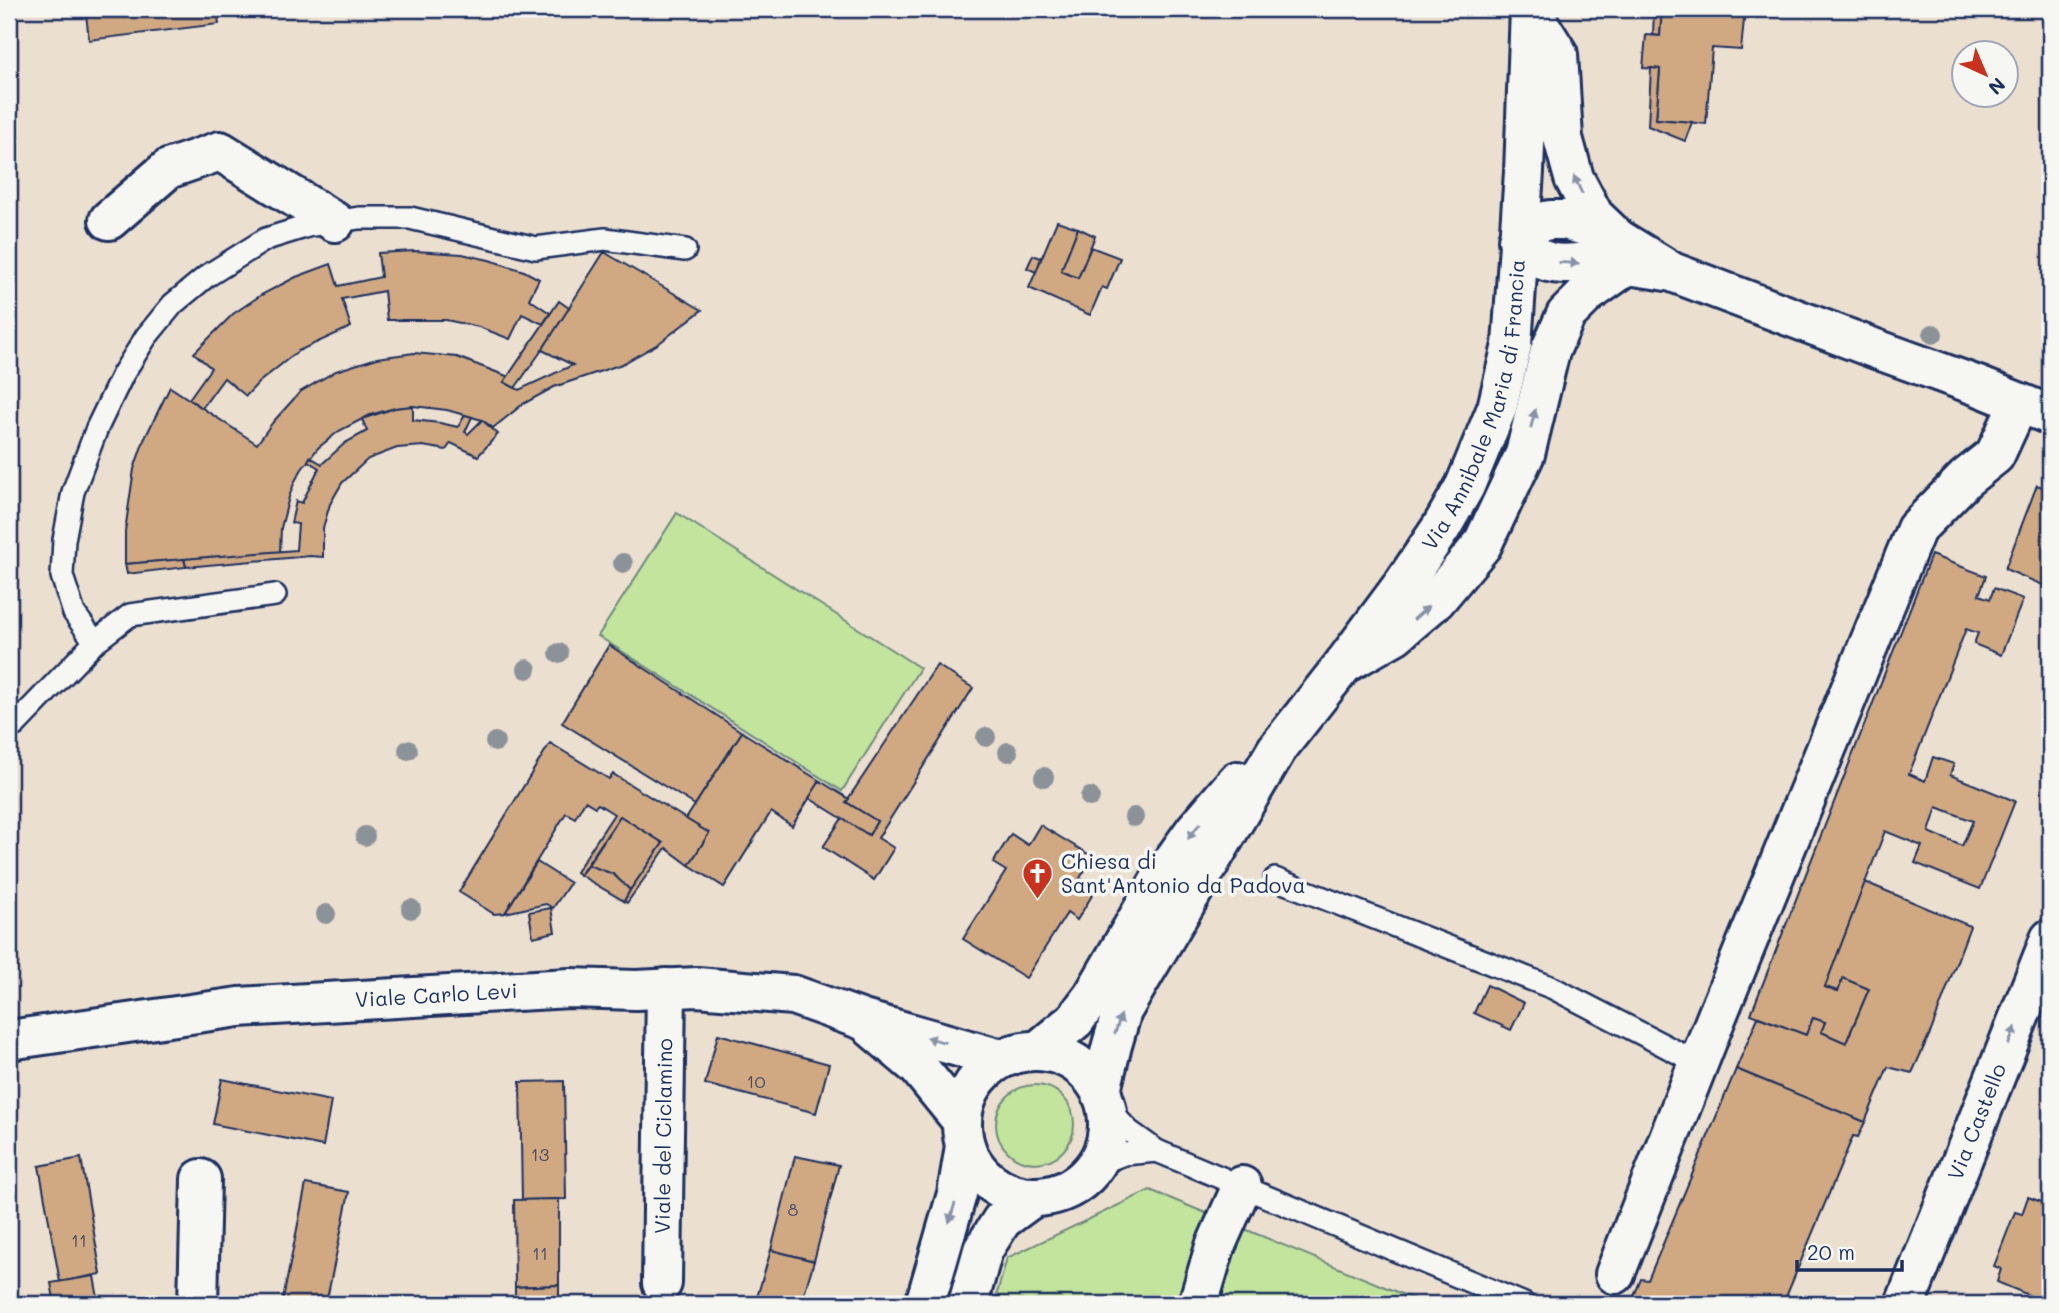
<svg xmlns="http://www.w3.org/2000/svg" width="2059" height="1313" font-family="Mali,sans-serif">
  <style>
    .green { fill: #c3e49d; stroke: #6f8a7e; stroke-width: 2 }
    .building { fill: #d0a982; stroke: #1b2f5e; stroke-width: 2; fill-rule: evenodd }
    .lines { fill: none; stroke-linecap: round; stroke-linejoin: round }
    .service-casing { stroke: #1b2f5e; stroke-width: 26 }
    .minor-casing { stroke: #1b2f5e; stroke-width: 44 }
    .secondary-casing { stroke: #1b2f5e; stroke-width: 44 }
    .service { stroke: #f6f6f2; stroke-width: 21 }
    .minor { stroke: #f6f6f2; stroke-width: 38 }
    .secondary { stroke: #f6f6f2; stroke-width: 38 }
    .tree { fill: #8b9298 }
    .oneway { fill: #8892a8 }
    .labels { text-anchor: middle; stroke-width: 7; stroke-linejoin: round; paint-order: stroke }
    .number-label { font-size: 18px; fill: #484e67 }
    .street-label { font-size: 21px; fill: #1b2f5e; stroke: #f6f6f2 }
    .poi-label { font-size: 21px; fill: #1b2f5e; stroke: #f6f6f2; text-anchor: start }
  </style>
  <rect width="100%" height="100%" fill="#ebdfd0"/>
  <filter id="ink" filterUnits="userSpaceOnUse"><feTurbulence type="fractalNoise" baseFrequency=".0143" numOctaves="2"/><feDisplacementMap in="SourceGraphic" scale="14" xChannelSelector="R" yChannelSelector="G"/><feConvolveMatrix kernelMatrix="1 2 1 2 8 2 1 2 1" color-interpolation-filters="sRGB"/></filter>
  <g filter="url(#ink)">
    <!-- green -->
    <g class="green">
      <path d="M677,513L920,668L842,791L598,636Z"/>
      <circle cx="1035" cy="1124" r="39"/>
      <path d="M1150,1190L1426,1304H994L1007,1258Z"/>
    </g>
    <!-- building -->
    <g class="building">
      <path d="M129,9H217L219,24L89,40L86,14Z"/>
      <path d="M1654,9H1662L1660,36L1653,35Z"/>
      <path d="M1662,9H1745L1741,50L1712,48L1706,124L1656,119L1660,69L1643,68L1646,35L1660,36Z"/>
      <path d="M1651,68L1660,69L1656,119L1692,122L1685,141L1648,126Z"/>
      <path d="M1057,221L1078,228L1061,271L1078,278L1091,247L1120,258L1107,289L1102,287L1090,315L1029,288Z"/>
      <path d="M1078,228L1095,236L1078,278L1061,271Z"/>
      <path d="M415,251L462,254L489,260L524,271L539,279L529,299L550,313L543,324L522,314L510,339L479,327L446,320H387L384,291L342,299L351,327L298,351L258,383L246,396L224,378L202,408L189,399L211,368L194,353L233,314L261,295L296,277L331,264L338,286L381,277L378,253Z"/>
      <path d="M604,252L702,310L658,344L622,364L554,387L523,404L493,428L482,420L447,410L413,406L395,408L370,415L339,431L318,448L302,469L295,481L289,497L281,528L280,552L125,564V531L134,469L144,440L170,387L257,444L273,422L300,392L336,371L377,358L414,353L457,357L509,377L504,382L519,390L573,365L542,350Z"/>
      <path d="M1033,255L1041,258L1036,272L1027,268Z"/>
      <path d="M559,301L569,308L542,350L515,388L504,382Z"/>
      <path d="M413,406V420L440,423L458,427L465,415L472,417L465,432L468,434L482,420L498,434L478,456L451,443L446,450L423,446L397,448L368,459L342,483L330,504L323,528V557L310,556L186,567L184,559L296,550L298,524L291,523L296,501L302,503L319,468L308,461L310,457L322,464L345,443L367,431L362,419L395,408Z"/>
      <path d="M2037,485L2050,490V588L2005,569Z"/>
      <path d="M1931,555L1986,576L1979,595L1990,599L1994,588L2023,599L2001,655L1974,644L1978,633L1966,629L1909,774L1925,781L1933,757L1954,764L1950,775L2015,801L1980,889L1915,863L1922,846L1885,831L1825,987L1838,991L1843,978L1869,989L1846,1043L1821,1032L1825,1022L1813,1018L1806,1035L1751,1014ZM1937,807L1973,821L1962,846L1929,832Z"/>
      <path d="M184,559L186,567L127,574L125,564Z"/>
      <path d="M609,645L742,732L695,805L562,723Z"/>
      <path d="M937,665L973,688L878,838L894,848L874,880L823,847L843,817L869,835L877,821L846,802Z"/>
      <path d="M742,732L820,781L792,826L771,812L724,887L689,865L709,833L686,819Z"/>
      <path d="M550,743L609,779L613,774L709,833L689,865L666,848L627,903L624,901L630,890L663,843L620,816L580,875L576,872L614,814L598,804L595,807L585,801L575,818L566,813L505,913L494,914L459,892Z"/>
      <path d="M820,781L849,799L846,802L877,821L869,835L809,798Z"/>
      <path d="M620,816L663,843L630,890L613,874L588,865Z"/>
      <path d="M1040,825L1093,857L1080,878L1096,889L1077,920L1067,913L1026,978L963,939L1006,871L993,863L1011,834L1028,845Z"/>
      <path d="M537,862L570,883L553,908L546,904L505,913Z"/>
      <path d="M588,865L613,874L630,890L624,901L580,875Z"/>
      <path d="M1865,882L1970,926L1931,1031L1912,1073L1888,1067L1865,1122L1736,1069L1758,1017L1806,1035L1813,1018L1825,1022L1821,1032L1846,1043L1869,989L1843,978L1838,991L1825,987Z"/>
      <path d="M551,908L555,932L533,937L529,912Z"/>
      <path d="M1487,985L1524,1003L1511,1030L1474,1013Z"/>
      <path d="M718,1034L829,1064L816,1113L705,1084Z"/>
      <path d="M1736,1069L1865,1122L1858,1137L1853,1136L1783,1304H1649L1633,1298L1641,1279L1648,1280Z"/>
      <path d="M222,1079L331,1101L323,1146L213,1124Z"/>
      <path d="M564,1081L566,1199L522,1200L520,1082Z"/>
      <path d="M795,1156L839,1165L814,1261L771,1250Z"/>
      <path d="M81,1158L101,1274L60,1282L39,1166Z"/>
      <path d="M306,1184L349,1192L326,1304H282Z"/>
      <path d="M2028,1197L2050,1205V1304L1997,1282L2001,1269L1994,1266L1996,1261L2015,1212L2022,1214Z"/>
      <path d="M559,1199V1285L515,1287L514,1200Z"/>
      <path d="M771,1250L814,1261L801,1304H755Z"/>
      <path d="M94,1276L99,1304H55L51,1283Z"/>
      <path d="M559,1285V1304H515V1287Z"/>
    </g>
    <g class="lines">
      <defs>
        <g id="service">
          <path d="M95,642L130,615L275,595"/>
          <path d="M15,725L95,642L74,613L62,576L64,540L73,492L97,428L123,374L146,337L173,304L207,276L266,239L308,226L359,218H410L536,248L605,239L685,250"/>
          <path d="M1275,879L1553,988L1698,1063"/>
          <path d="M1107,1108L1129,1131L1157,1151L1524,1304"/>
          <path d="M1098,1164L1124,1154L1157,1151"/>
        </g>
        <g id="minor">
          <path d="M1530,9L1558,54L1563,138L1574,178L1594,216L1616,237"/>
          <path d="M109,220L168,169L220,151L335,222"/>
          <path d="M1672,272C1652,269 1633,265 1613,263C1573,257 1551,279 1518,240L1532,224L1550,220H1565L1588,227L1618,239L1672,272L1876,349L1978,386L2050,415"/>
          <path d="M1344,664L1395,635L1436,600L1482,545L1525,454L1550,351L1566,315L1588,293L1626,266"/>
          <path d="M1615,1274L1717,1016L1916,529L1966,478L1995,455L2019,403"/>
          <path id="s1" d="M662,1283L666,988"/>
          <path d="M198,1304L201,1179"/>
          <path d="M925,1304L957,1194L965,1146"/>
          <path d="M968,1304L983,1250L1002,1220L1032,1198"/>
          <path d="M1198,1304L1215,1247L1242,1186"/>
          <path id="s2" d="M1905,1304L2050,939"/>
        </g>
        <g id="secondary">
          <path d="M872,1028L918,1067L962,1121"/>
          <path id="s3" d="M9,1040L239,1007L570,988L636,990L697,987L793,995L863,1020L1001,1059"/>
          <path d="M1039,1050L1075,1020L1093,996L1163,875L1195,830L1237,781"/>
          <circle cx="1035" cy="1124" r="73"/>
          <path id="s4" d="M1101,1090L1112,1045L1122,1011L1143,975L1277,749L1344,664L1404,583L1441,528L1465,486L1497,408L1512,345L1524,172L1530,9"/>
        </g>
      </defs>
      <!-- service casing -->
      <use href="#service" class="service-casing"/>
      <!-- minor casing -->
      <use href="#minor" class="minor-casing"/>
      <!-- secondary casing -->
      <use href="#secondary" class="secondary-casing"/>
      <!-- service -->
      <use href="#service" class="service"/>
      <!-- minor -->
      <use href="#minor" class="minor"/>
      <!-- secondary -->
      <use href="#secondary" class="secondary"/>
    </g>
    <!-- trees -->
    <g class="tree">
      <circle cx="1933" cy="334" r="10"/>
      <circle cx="623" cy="563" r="10"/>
      <circle cx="559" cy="653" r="10"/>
      <circle cx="527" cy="669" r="10"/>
      <circle cx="986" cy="737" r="10"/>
      <circle cx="495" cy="742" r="10"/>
      <circle cx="408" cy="750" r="10"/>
      <circle cx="1008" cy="752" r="10"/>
      <circle cx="1044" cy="777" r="10"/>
      <circle cx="1090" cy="797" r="10"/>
      <circle cx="1134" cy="817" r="10"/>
      <circle cx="365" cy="836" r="10"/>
      <circle cx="411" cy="909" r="10"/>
      <circle cx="326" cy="914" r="10"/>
    </g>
    <!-- one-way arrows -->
    <defs><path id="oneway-solid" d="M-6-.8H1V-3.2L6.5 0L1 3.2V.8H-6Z" transform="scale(1.75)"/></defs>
    <g class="oneway">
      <use href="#oneway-solid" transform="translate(1578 185) rotate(-115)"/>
      <use href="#oneway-solid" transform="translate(1569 263) rotate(3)"/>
      <use href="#oneway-solid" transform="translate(1533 419) rotate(-76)"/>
      <use href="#oneway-solid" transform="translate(1421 613) rotate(-41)"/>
      <use href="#oneway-solid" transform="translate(1194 831) rotate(127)"/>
      <use href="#oneway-solid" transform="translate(1118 1024) rotate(-72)"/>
      <use href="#oneway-solid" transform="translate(2012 1036) rotate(-68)"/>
      <use href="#oneway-solid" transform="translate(936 1040) rotate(-164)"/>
      <use href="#oneway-solid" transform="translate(952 1213) rotate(107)"/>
    </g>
  </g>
  <!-- icons -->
  <defs>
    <symbol id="church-pin" viewBox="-11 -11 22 30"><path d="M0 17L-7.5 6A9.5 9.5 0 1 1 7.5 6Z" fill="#c8321e" stroke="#f6f6f2"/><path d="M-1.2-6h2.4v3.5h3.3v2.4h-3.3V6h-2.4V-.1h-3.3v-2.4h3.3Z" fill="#fff"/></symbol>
  </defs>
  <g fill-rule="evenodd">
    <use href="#church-pin" x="1020" y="856" width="35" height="47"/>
  </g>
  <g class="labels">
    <!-- number labels -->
    <g class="number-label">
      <text x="756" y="1088">10</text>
      <text x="540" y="1161">13</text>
      <text x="793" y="1216">8</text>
      <text x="79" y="1247">11</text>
      <text x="540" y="1260">11</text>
    </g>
    <!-- street labels -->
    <g class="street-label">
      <text dy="7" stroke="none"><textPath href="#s4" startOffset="791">Via Annibale Maria di Francia</textPath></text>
      <text dy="7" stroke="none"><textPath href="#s3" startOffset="430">Viale Carlo Levi</textPath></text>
      <text dy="7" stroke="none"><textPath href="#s2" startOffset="196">Via Castello</textPath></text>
      <text dy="7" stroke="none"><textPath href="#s1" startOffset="147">Viale del Ciclamino</textPath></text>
    </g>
    <!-- poi labels -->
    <g class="poi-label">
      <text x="1061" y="869">Chiesa di<tspan x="1061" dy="24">Sant'Antonio da Padova</tspan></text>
    </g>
  </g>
  <!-- margin -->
  <rect width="2059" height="1313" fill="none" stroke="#f6f6f2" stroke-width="35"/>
  <rect x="18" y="18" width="2024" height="1278" fill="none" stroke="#1b2f5e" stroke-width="2.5" filter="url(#ink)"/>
  <!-- north arrow -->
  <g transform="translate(1985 74) rotate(136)"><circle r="33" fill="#f6f6f2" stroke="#9ea6b7" stroke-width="2"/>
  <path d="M0-5L12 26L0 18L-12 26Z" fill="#c8321e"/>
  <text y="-10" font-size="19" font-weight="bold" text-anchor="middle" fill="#1b2f5e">N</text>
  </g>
  <!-- scale -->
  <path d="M1797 1260v10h105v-10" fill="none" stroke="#1b2f5e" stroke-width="3.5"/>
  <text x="1807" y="1260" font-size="21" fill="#1b2f5e" stroke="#f6f6f2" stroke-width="5" paint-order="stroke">20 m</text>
</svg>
